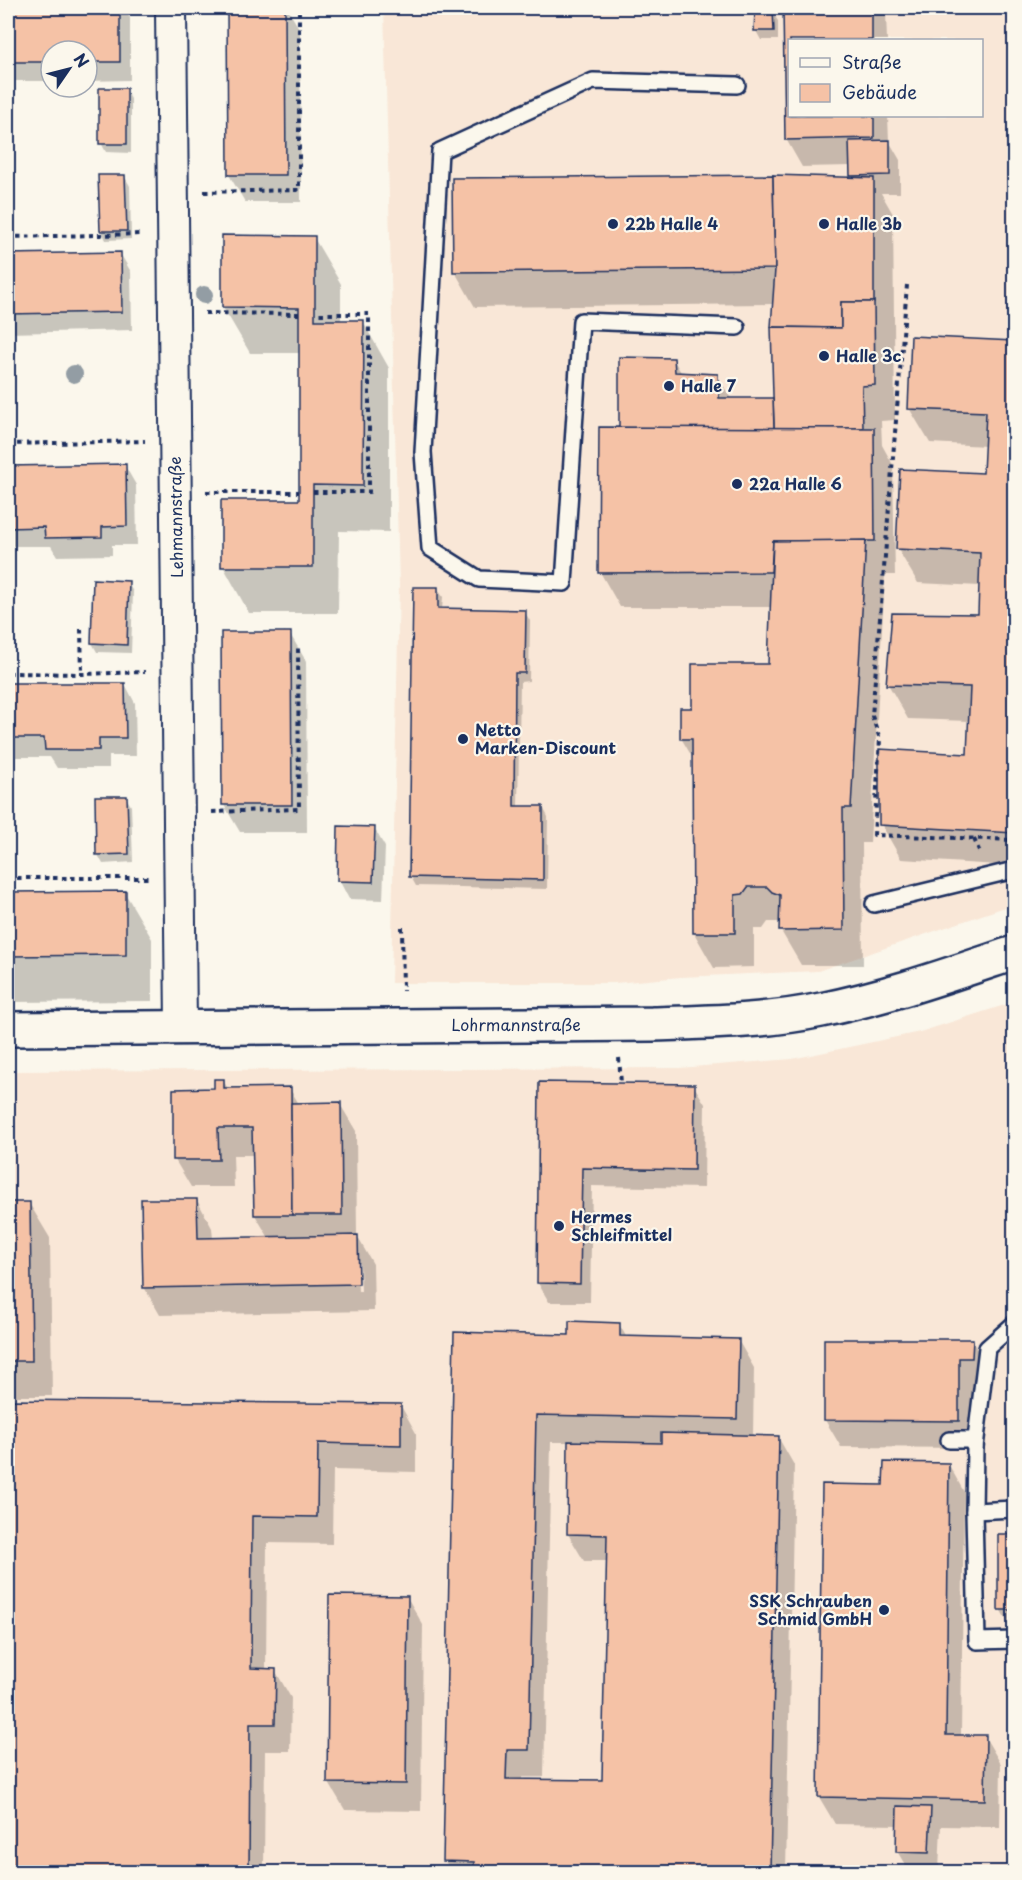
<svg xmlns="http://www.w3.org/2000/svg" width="1022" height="1880" font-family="'Playpen Sans',sans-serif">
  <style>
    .built { fill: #f9e7d7; fill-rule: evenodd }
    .shadow { fill: #0003; fill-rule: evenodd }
    .building { fill: #f5c2a6; stroke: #1b2f5e; stroke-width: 1.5 }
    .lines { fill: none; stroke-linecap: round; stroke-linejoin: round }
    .service-casing { stroke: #1b2f5e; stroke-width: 20 }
    .minor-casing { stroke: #1b2f5e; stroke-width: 34 }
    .tertiary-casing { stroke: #1b2f5e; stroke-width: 38 }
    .path { stroke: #1b2f5e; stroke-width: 4; stroke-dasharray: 4.5 4.5; stroke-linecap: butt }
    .service { stroke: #fbf7ec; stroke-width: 15 }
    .minor { stroke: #fbf7ec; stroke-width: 30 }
    .tertiary { stroke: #fbf7ec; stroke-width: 33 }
    .tree { fill: #939da4 }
    .poi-dot { fill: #1b2f5e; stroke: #fbf7ec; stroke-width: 2 }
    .labels { text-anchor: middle; stroke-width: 4.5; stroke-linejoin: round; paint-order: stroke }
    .poi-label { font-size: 16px; font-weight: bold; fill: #1b2f5e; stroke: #fbf7ec; text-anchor: start }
    .street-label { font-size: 16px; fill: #1b2f5e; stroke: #fbf7ec }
  </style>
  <rect width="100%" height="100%" fill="#fbf7ec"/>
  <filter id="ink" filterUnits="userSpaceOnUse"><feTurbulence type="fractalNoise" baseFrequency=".0167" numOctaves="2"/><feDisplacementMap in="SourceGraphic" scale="12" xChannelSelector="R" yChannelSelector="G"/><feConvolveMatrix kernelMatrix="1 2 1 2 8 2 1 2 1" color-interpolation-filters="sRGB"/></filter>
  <g filter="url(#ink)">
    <!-- built -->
    <g class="built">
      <path d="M384,8H1014V904L818,971L681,977L615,983H391L399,584ZM790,40H982V116H790Z"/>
      <path d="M1014,1002V1872H8V1071L679,1068L792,1059L920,1032Z"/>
    </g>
    <!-- shadow -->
    <g class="shadow">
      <path d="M8,8H124L130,18V80L87,81V51H51V81H8Z"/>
      <path d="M228,8H287L300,30L301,202H245L229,175Z"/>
      <path d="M785,8H883L886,13L887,40H790V116H888L889,141L900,160V193H881L893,214L895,420L881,421L882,445L893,465L895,575H885L870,843H862L863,965H801L781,931V922H768L763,929H754V967L714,968L694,933V760L681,738L694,709L769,665L771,607H620L600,572L621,429L673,359L682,374L717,375L731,399L775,400L774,304L475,307L455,272L853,179L851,166L802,167L786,139Z"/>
      <path d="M772,12L778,21V40H761L756,31Z"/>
      <path d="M126,90L131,99V153L106,152L101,143Z"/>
      <path d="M125,177L130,186L131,239L106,240L101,230Z"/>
      <path d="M314,238L341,284V322H363L389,368V532L339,531L338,613H249L223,566L300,502V353H250L223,307Z"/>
      <path d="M120,253L131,272L132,330L8,333V255Z"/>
      <path d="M913,337L1014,342V866L901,859L881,824L969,755L970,721L908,719L888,684L979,616L980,586L918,583L897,548L985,474L986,446L930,443L909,408Z"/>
      <path d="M125,466L136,485L137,545H112V555L57,556L51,546H8V468Z"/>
      <path d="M128,583L133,592L131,653L97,652L92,643Z"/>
      <path d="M437,588L443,597L442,610L525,612L530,621L529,681L520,682L518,807H543L548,817L547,889L416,886L411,877Z"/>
      <path d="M290,634L306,661L307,832H240L224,805Z"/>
      <path d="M8,684H125L135,703L136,756H109V768H57L50,757H8Z"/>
      <path d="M126,797L131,806L133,862L103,864L98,855Z"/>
      <path d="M374,828L385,847L383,900L349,899L339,880Z"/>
      <path d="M8,893H125L152,939V1001L8,1002Z"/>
      <path d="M223,1080L228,1089H290L299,1104H340L356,1131L357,1236L373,1264L374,1311L160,1315L144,1287L197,1200L212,1228L213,1239L269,1238L255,1215L254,1155H233L234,1187H191L175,1160L174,1090H216ZM357,1263H360L361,1292H358Z"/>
      <path d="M541,1083L694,1086L705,1104L704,1188L592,1186L590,1302H549L538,1283Z"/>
      <path d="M29,1203L50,1238L52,1396H8V1204Z"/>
      <path d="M619,1324L627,1338L738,1340L754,1368L753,1437H778L794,1465L786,1872H451L445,1861L455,1334L570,1336ZM551,1442H570L568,1534L584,1561H608L604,1782L522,1780V1777H544Z"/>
      <path d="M972,1341L988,1368L987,1385H974V1448L841,1447L825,1420Z"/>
      <path d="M1014,1373V1491L1011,1485Z"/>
      <path d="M8,1402L401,1406L416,1433V1472L333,1470L332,1544L267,1543L266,1670H275L291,1698L290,1751H265L264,1872H8Z"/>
      <path d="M949,1465L964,1492L961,1736L985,1737L1001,1764L1000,1827L941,1826L939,1871L908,1870L897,1851L898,1825L835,1824L819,1797L884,1486Z"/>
      <path d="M999,1535H1014V1628H1011L1000,1609Z"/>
      <path d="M407,1597L423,1625L421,1811L345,1810L329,1783Z"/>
    </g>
    <!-- building -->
    <g class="building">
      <path d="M8,8H120V62H87V51H51V62H8Z"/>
      <path d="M227,8H285L286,175H228Z"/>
      <path d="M783,8H872V40H790V116H874V138L785,140Z"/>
      <path d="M773,10L774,31H754L755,11Z"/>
      <rect x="99" y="88" width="28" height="56"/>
      <path d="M890,140V175L850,176L849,141Z"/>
      <path d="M98,175H125L127,231H100Z"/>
      <path d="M773,175L775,269L453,272L452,178Z"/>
      <path d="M773,175L874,178V302H841V328L771,327L775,269Z"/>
      <path d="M222,235L315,236V320H364L363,486L313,485V567H221V500H299V308L222,307Z"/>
      <path d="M121,252L122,312L8,314V254Z"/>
      <path d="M841,302H874L875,385L862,386L863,428H774L771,327L841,328Z"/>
      <path d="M911,336L1014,341V833L879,825V749L967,754L970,687L886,685L892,613L978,614L980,553L896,549L900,469L983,473L986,412L908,409Z"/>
      <path d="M619,357L674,358L675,372L718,374L719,398H773L774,428H619Z"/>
      <path d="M599,427L874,428L875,541H773L771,572L598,573Z"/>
      <path d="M126,464L127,526L102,527V537L45,538L44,527L8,528V466Z"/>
      <path d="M866,540L851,808H843L844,930L779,931L780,895L772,892L767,887H748L743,894L735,895V933H693L692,739H680V708H692V664H768L773,541Z"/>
      <path d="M93,579L129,581L127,645L91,643Z"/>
      <path d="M413,587H438V608L526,610L525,673H515L514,806H543V880L409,877Z"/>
      <path d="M221,632H291L292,805H222Z"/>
      <path d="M8,683H125L126,738H99V750H45L44,738H8Z"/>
      <path d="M95,796H127L129,854L96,855Z"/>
      <path d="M338,826L375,827L373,882L337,881Z"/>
      <path d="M126,891V955L8,956V892Z"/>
      <path d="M214,1079H224V1088L291,1087L292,1215H254L252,1128H218L219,1160H173V1089L214,1088Z"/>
      <path d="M539,1082L695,1084L694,1170L582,1168L580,1284L537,1283Z"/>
      <path d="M341,1102L342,1215H292L291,1103Z"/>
      <path d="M141,1199H197L198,1238L358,1235L359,1284L143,1288Z"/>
      <path d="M8,1202H30L32,1361H8Z"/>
      <path d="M569,1321L620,1323V1336L739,1339L737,1419L536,1415L529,1750H507L506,1779L602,1780L607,1535L567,1534L568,1441L661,1443V1433L779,1436L770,1872H474V1862L443,1861L454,1332L569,1335Z"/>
      <path d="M824,1339H973L972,1358H959V1421L824,1420Z"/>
      <path d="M1014,1345V1486H1010Z"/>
      <path d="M8,1400L401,1404V1445L318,1443L317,1517L252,1516L251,1668L276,1669L275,1724H250L249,1872H8Z"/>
      <path d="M884,1462L949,1463L946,1735H986L985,1800L818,1797L822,1484L883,1485Z"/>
      <rect x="998" y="1534" width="16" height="76"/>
      <path d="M329,1595L408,1596L406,1784L327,1783Z"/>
      <path d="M897,1806L931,1807L929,1853L896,1852Z"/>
    </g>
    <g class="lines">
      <defs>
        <g id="service">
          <path d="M737,327L581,321L564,583L479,579L430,548L423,452L440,151L593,81L737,85"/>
          <path d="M874,904L1014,870"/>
          <path d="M949,1440H970L975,1447L974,1511L1014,1509"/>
          <path d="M975,1447L987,1348L1014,1324"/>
          <path d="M974,1511L977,1641L1014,1640"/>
        </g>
        <path id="minor" d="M171,8L181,1027"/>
        <path id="tertiary" d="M8,1029L652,1024C708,1022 765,1022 821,1010C886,997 951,974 1014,953"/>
      </defs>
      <!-- service casing -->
      <use href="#service" class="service-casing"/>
      <!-- minor casing -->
      <use href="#minor" class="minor-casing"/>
      <!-- tertiary casing -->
      <use href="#tertiary" class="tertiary-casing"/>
      <!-- path -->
      <g class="path">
        <path d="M204,192L299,190V12"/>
        <path d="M8,237L142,234"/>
        <path d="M907,285L872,716L880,739L874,835L1014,840"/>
        <path d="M205,313L299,314"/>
        <path d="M8,444L145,441"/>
        <path d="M206,492H299"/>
        <path d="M313,492H369V314H315"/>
        <path d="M81,629L82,674"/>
        <path d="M8,673L82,674L145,672"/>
        <path d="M212,812L299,809L298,645"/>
        <path d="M974,839L981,855"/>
        <path d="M8,878H148"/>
        <path d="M402,927L403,991"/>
        <path d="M619,1058L621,1083"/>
      </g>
      <!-- service -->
      <use href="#service" class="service"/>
      <!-- minor -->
      <use href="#minor" class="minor"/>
      <!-- tertiary -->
      <use href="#tertiary" class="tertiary"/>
    </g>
    <!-- trees -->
    <g class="tree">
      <circle cx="204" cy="295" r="9"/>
      <circle cx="74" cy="374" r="9"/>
    </g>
  </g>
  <!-- markers -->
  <g class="poi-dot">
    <circle cx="613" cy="224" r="6"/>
    <circle cx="824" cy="224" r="6"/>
    <circle cx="824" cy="356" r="6"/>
    <circle cx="669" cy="386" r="6"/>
    <circle cx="737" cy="484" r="6"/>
    <circle cx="463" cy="739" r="6"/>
    <circle cx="559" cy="1226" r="6"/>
    <circle cx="884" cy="1610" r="6"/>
  </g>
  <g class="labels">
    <!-- poi labels -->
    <g class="poi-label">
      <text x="625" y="230">22b Halle 4</text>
      <text x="836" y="230">Halle 3b</text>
      <text x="836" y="362">Halle 3c</text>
      <text x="681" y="392">Halle 7</text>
      <text x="749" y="490">22a Halle 6</text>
      <text x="475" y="736">Netto<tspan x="475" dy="18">Marken-Discount</tspan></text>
      <text x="571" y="1223">Hermes<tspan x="571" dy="18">Schleifmittel</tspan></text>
      <text x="872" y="1607" text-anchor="end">SSK Schrauben<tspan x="872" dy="18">Schmid GmbH</tspan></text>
    </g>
    <!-- street labels -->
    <g class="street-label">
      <text transform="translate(176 517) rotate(-91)" y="6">Lehmannstraße</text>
      <text x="516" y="1031">Lohrmannstraße</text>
    </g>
  </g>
  <!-- margin -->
  <rect width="1022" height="1880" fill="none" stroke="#fbf7ec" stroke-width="30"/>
  <rect x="15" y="15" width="992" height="1850" fill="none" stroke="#1b2f5e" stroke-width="2" filter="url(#ink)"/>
  <!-- legend -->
  <rect x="788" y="39" width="195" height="78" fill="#fbf7ec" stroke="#a1a7b3" stroke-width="1.5"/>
  <rect x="800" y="58" width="30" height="9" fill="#fbf7ec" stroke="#a1a7b3" stroke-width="1.5"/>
  <text x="842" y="69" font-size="18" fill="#1b2f5e">Straße</text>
  <rect x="800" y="84" width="30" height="18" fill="#f5c2a6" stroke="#a1a7b3" stroke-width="1.5"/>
  <text x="842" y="99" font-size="18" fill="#1b2f5e">Gebäude</text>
  <!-- north arrow -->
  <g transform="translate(69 69) rotate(55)"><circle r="28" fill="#fbf7ec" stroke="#a1a7b3" stroke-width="1.5"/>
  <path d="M0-4.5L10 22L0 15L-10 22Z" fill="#1b2f5e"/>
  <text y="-9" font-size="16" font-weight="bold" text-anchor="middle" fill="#1b2f5e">N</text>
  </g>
</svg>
